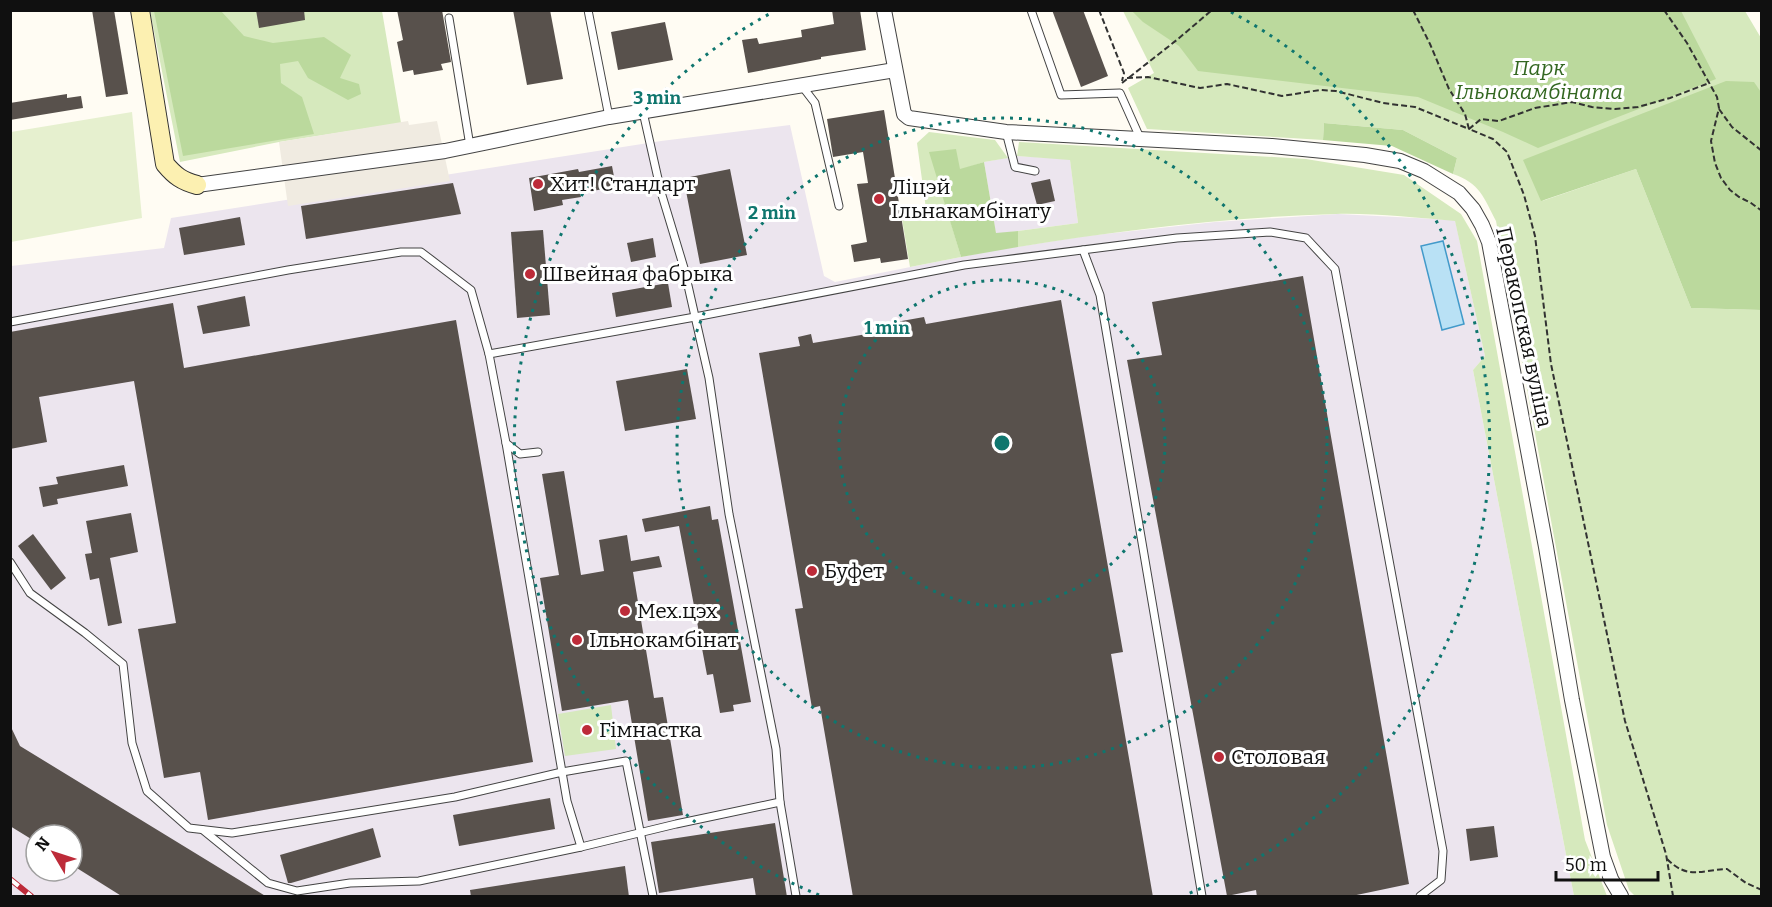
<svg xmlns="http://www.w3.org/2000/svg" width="1772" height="907" font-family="Bitter,serif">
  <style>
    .industrial { fill: #ece5ee; fill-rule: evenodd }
    .green { fill: #d6e9bd }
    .forest { fill: #bbd99d }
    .pitch { fill: #e6f0cf }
    .plaza { fill: #f0ebe1 }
    .water { fill: #b9e1f5; stroke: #429aca; stroke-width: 1.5 }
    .building { fill: #58514c }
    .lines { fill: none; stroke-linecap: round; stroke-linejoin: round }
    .lane-casing { stroke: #434343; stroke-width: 9 }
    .street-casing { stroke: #434343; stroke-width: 16 }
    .secondary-casing { stroke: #323232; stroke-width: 20 }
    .path { stroke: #323232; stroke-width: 2; stroke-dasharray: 6 3; stroke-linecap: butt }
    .lane { stroke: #fff; stroke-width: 7 }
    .street { stroke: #fff; stroke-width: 14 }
    .secondary { stroke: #fcf0b1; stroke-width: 18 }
    .rail-casing { stroke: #bd2b39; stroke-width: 6 }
    .rail { stroke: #fff; stroke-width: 4; stroke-dasharray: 11; stroke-linecap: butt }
    .ring { fill: none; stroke: #0f766e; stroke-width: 3; stroke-dasharray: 3 6 }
    .poi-dot { fill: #bd2b39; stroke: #fff; stroke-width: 2 }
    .labels { text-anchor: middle; stroke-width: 6; stroke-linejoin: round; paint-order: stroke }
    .park-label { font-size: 21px; font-style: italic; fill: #336721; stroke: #fff }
    .poi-label { font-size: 21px; fill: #101010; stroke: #fff; text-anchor: start }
    .street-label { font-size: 21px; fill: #101010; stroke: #fff }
    .centre { fill: #0f766e; stroke: #fff; stroke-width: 3 }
    .ring-label { font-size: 18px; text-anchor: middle; font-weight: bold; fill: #0f766e; stroke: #fff; stroke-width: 6; stroke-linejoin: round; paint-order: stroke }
  </style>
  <rect width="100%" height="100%" fill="#fffcf3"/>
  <!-- industrial -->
  <g class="industrial">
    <path d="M790,125L824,276L835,282L996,250L1086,236L1215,222L1338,214L1455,220L1485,356L1473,370L1574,896H11V266L164,248L171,218L661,141ZM36,835H72V871H36Z"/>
    <path d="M1017,156L1070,159L1078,223L996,234L984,162Z"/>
  </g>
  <!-- green -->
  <g class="green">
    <path d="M150,11H382L401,123L279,142L180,162Z"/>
    <path d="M1123,11H1745L1761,38V92L1753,82L1542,201L1636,169L1691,308L1761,310V896H1635L1629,890L1607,825L1496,221C1484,198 1480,183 1453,174L1457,158L1403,130L1324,123L1323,140L1147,129L1128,88L1154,73Z"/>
    <path d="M929,132L995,140L1008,158L984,162L960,170L930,152L961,257L910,267L901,213L926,209L917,143Z"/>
    <path d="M1019,142L1306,159L1404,175L1461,214L1477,241L1585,840L1607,896H1574L1473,370L1485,356L1455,221C1417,218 1374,213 1336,214C1231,217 1122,230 1018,247V231L1078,223L1070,160L1017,156Z"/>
    <path d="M611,705L616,749L565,756L558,714Z"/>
  </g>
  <!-- forest -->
  <g class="forest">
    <path d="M154,11H221L244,36L273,43L324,37L351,55L340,78L359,84L361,94L348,100L308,78L298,61L280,64L281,83L302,97L314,134L183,156Z"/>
    <path d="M1132,11H1681L1716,79L1538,148L1503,132L1418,97L1198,71L1179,46L1143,22Z"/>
    <path d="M1726,81L1754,82L1761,92V310L1691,308L1636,169L1541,201L1523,160Z"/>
    <path d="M1324,123L1403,130L1457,158L1453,174L1392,146L1323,140Z"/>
    <path d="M956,149L960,169L984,162L996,233L1018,231V247L961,257L929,152Z"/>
  </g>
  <!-- pitch -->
  <path class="pitch" d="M132,112L142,218L11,242V132Z"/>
  <!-- plaza -->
  <path class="plaza" d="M408,121L409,125L437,121L450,181L288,206L279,142Z"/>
  <!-- water -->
  <path class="water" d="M1443,241L1464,324L1442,330L1421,246Z"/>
  <!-- building -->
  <g class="building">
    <path d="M92,10H114L128,94L106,97Z"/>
    <path d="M256,10H304L305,20L259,28Z"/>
    <path d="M397,10H442L451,62L441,64L443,70L414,75L413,70L403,72L397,42L403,40Z"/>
    <path d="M513,10H550L563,79L527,85Z"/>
    <path d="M832,10H860L866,50L821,57V59L748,73L742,40L757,38L759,44L802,37L801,30L834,24Z"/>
    <path d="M1052,10H1083L1108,76L1081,87Z"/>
    <path d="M665,22L673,60L618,70L611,32Z"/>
    <path d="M67,94V98L81,96L83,108L10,120V103Z"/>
    <path d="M884,110L908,259L881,263L880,258L854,262L851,245L867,242L857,184L868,183L863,152L833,157L827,119Z"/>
    <path d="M612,166L616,187L580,193L581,197L562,200L563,205L534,211L529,178L578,169L579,172Z"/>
    <path d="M730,169L747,255L700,264L686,191L692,189L690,177Z"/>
    <path d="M1050,179L1055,201L1037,205L1031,183Z"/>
    <path d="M453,183L461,214L306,239L301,206Z"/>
    <path d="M240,217L245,245L184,255L179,228Z"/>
    <path d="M543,230L550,315L517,318L511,232Z"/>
    <path d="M653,238L656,257L631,262L627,243Z"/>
    <path d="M1303,276L1409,884L1347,897H1257L1256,890L1227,896L1127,360L1162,355L1152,302Z"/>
    <path d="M668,283L672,307L616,317L612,293Z"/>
    <path d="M245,296L250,326L203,334L197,306Z"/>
    <path d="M1061,300L1123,652L1111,654L1153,897H853L820,706L812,708L795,609L803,608L759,353L800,346L798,337L811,334L813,343L897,329L896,322L924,317L926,324Z"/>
    <path d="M173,303L184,368L456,320L533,762L208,820L200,772L164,778L138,629L176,623L134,381L39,397L47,442L10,449V332Z"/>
    <path d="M687,369L696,419L625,431L616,381Z"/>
    <path d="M124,465L128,486L57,499L58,504L43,507L39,487L58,484L56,477Z"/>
    <path d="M564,471L581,575L604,571L599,540L627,535L631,561L659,556L662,567L633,572L654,698L663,697L683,815L648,821L628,700L562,711L540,578L559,575L542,474Z"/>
    <path d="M710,506L712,520L718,519L751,702L733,705L734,711L720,713L713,674L707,675L679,526L645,532L642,519Z"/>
    <path d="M131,513L138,552L110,558L122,623L108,626L99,578L90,580L85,554L92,553L86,521Z"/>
    <path d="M33,534L66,578L51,590L18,546Z"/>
    <path d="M10,725L20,746L267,897H123L72,865V835H36V842L10,826Z"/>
    <path d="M550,798L555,829L459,846L453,815Z"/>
    <path d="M775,823L787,897H756L753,878L659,893L651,842Z"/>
    <path d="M1494,826L1498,857L1470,861L1466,829Z"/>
    <path d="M373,828L381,857L291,883H288L280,855Z"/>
    <path d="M625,866L629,897H471L470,890Z"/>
  </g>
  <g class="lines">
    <defs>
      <g id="lane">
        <path d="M588,10L609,117"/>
        <path d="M1031,10L1061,95L1120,93L1141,140"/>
        <path d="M449,18L470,146"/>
        <path d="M802,86L815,103L839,206"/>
        <path d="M1006,132L1015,167L1035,171"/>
        <path d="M1083,250L1100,295L1202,896"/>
        <path d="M10,322L288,270L401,252H421L471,290L489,354L506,443L520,454L538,452"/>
        <path d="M489,354L695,317L964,265L1177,238L1270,232L1306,238L1335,269L1443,851L1441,880L1420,896"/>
        <path d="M506,443L562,772L626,761L653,896"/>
        <path d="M10,562L30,593L85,633L123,664L132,743L147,791L189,828L232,833L455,797L562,772L567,801L581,847L676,824L780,802L776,749L729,514L709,378L684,268L661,192L643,112"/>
        <path d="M780,802L796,896"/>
        <path d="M203,830L268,883L297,891L350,883L419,881L581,847"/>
      </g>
      <g id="street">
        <path d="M884,10L904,114L909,118L1006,132L1272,146L1365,155L1400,161L1424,171L1459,193L1473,209L1482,225L1489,242L1546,547L1572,700L1603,857L1611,879L1621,896"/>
        <path d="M197,185L445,151L609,117L895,70"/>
      </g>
      <path id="secondary" d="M140,10L165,164C175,176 182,181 197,185"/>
    </defs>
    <!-- lane casing -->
    <use href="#lane" class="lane-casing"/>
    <!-- street casing -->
    <use href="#street" class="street-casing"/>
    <!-- secondary casing -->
    <use href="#secondary" class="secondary-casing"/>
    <!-- path -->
    <g class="path">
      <path d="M1099,10L1124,73L1122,81"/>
      <path d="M1413,10L1430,44L1449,89L1465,114L1469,129L1493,139L1507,152L1524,195L1535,236L1551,364L1625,721L1666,854L1673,896"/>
      <path d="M1664,10L1687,43L1717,97L1719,108L1711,141L1715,163L1721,178L1730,190L1739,197L1751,203L1762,211"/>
      <path d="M1127,78L1148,77L1200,88L1227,84L1282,96L1320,90L1336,91L1383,103L1415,107L1469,129L1481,119L1499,121L1535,108L1572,102L1592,107L1615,109L1638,107L1670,98L1709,83"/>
      <path d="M1122,83L1178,39L1212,10"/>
      <path d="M1719,109L1732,127L1762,151"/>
      <path d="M1667,859C1688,880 1701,870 1727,869L1746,883L1762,890"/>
    </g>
    <!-- lane -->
    <use href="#lane" class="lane"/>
    <!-- street -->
    <use href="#street" class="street"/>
    <!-- secondary -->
    <use href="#secondary" class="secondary"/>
    <defs>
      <path id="rail" d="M10,879L31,896"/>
    </defs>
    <!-- rail casing -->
    <use href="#rail" class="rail-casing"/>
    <!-- rail -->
    <use href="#rail" class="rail"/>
  </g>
  <!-- distance rings -->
  <g class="ring">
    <circle cx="1002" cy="443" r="163"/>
    <circle cx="1002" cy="443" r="325"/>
    <path d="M819 895A488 488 0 0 1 773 12M1231 12A488 488 0 0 1 1185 895"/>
  </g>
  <!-- markers -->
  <g class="poi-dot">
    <circle cx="538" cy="184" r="6"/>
    <circle cx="879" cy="199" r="6"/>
    <circle cx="530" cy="274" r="6"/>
    <circle cx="812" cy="571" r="6"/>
    <circle cx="625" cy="611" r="6"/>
    <circle cx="577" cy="640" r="6"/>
    <circle cx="587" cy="730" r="6"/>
    <circle cx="1219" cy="757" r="6"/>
  </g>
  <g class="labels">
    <!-- park labels -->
    <g class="park-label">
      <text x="1539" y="75">Парк<tspan x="1539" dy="24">Ільнокамбіната</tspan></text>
    </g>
    <!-- poi labels -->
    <g class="poi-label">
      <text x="550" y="191">Хит! Стандарт</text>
      <text x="891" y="194">Ліцэй<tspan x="891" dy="24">Ільнакамбінату</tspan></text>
      <text x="542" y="281">Швейная фабрыка</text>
      <text x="824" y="578">Буфет</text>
      <text x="637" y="618">Мех.цэх</text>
      <text x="589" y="647">Ільнокамбінат</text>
      <text x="599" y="737">Гімнастка</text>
      <text x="1231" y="764">Столовая</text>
    </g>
    <!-- street labels -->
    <g class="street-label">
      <text transform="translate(1524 327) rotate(78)" y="7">Перакопская вуліца</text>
    </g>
  </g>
  <circle cx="1002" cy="443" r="9" class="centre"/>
  <g class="ring-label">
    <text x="657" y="104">3 min</text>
    <text x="772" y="219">2 min</text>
    <text x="887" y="334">1 min</text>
  </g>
  <!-- border -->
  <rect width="1772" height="907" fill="none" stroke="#101010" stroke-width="24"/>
  <!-- north arrow -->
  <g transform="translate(54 853) rotate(309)"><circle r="28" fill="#ffffff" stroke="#9f9f9f" stroke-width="1.5"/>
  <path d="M0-4.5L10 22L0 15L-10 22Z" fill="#bd2b39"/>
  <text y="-9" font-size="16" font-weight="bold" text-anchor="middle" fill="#101010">N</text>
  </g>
  <!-- scale -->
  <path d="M1556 871v9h102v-9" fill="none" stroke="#101010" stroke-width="3"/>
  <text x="1565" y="871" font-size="18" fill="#101010" stroke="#ffffff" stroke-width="4.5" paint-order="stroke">50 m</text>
</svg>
